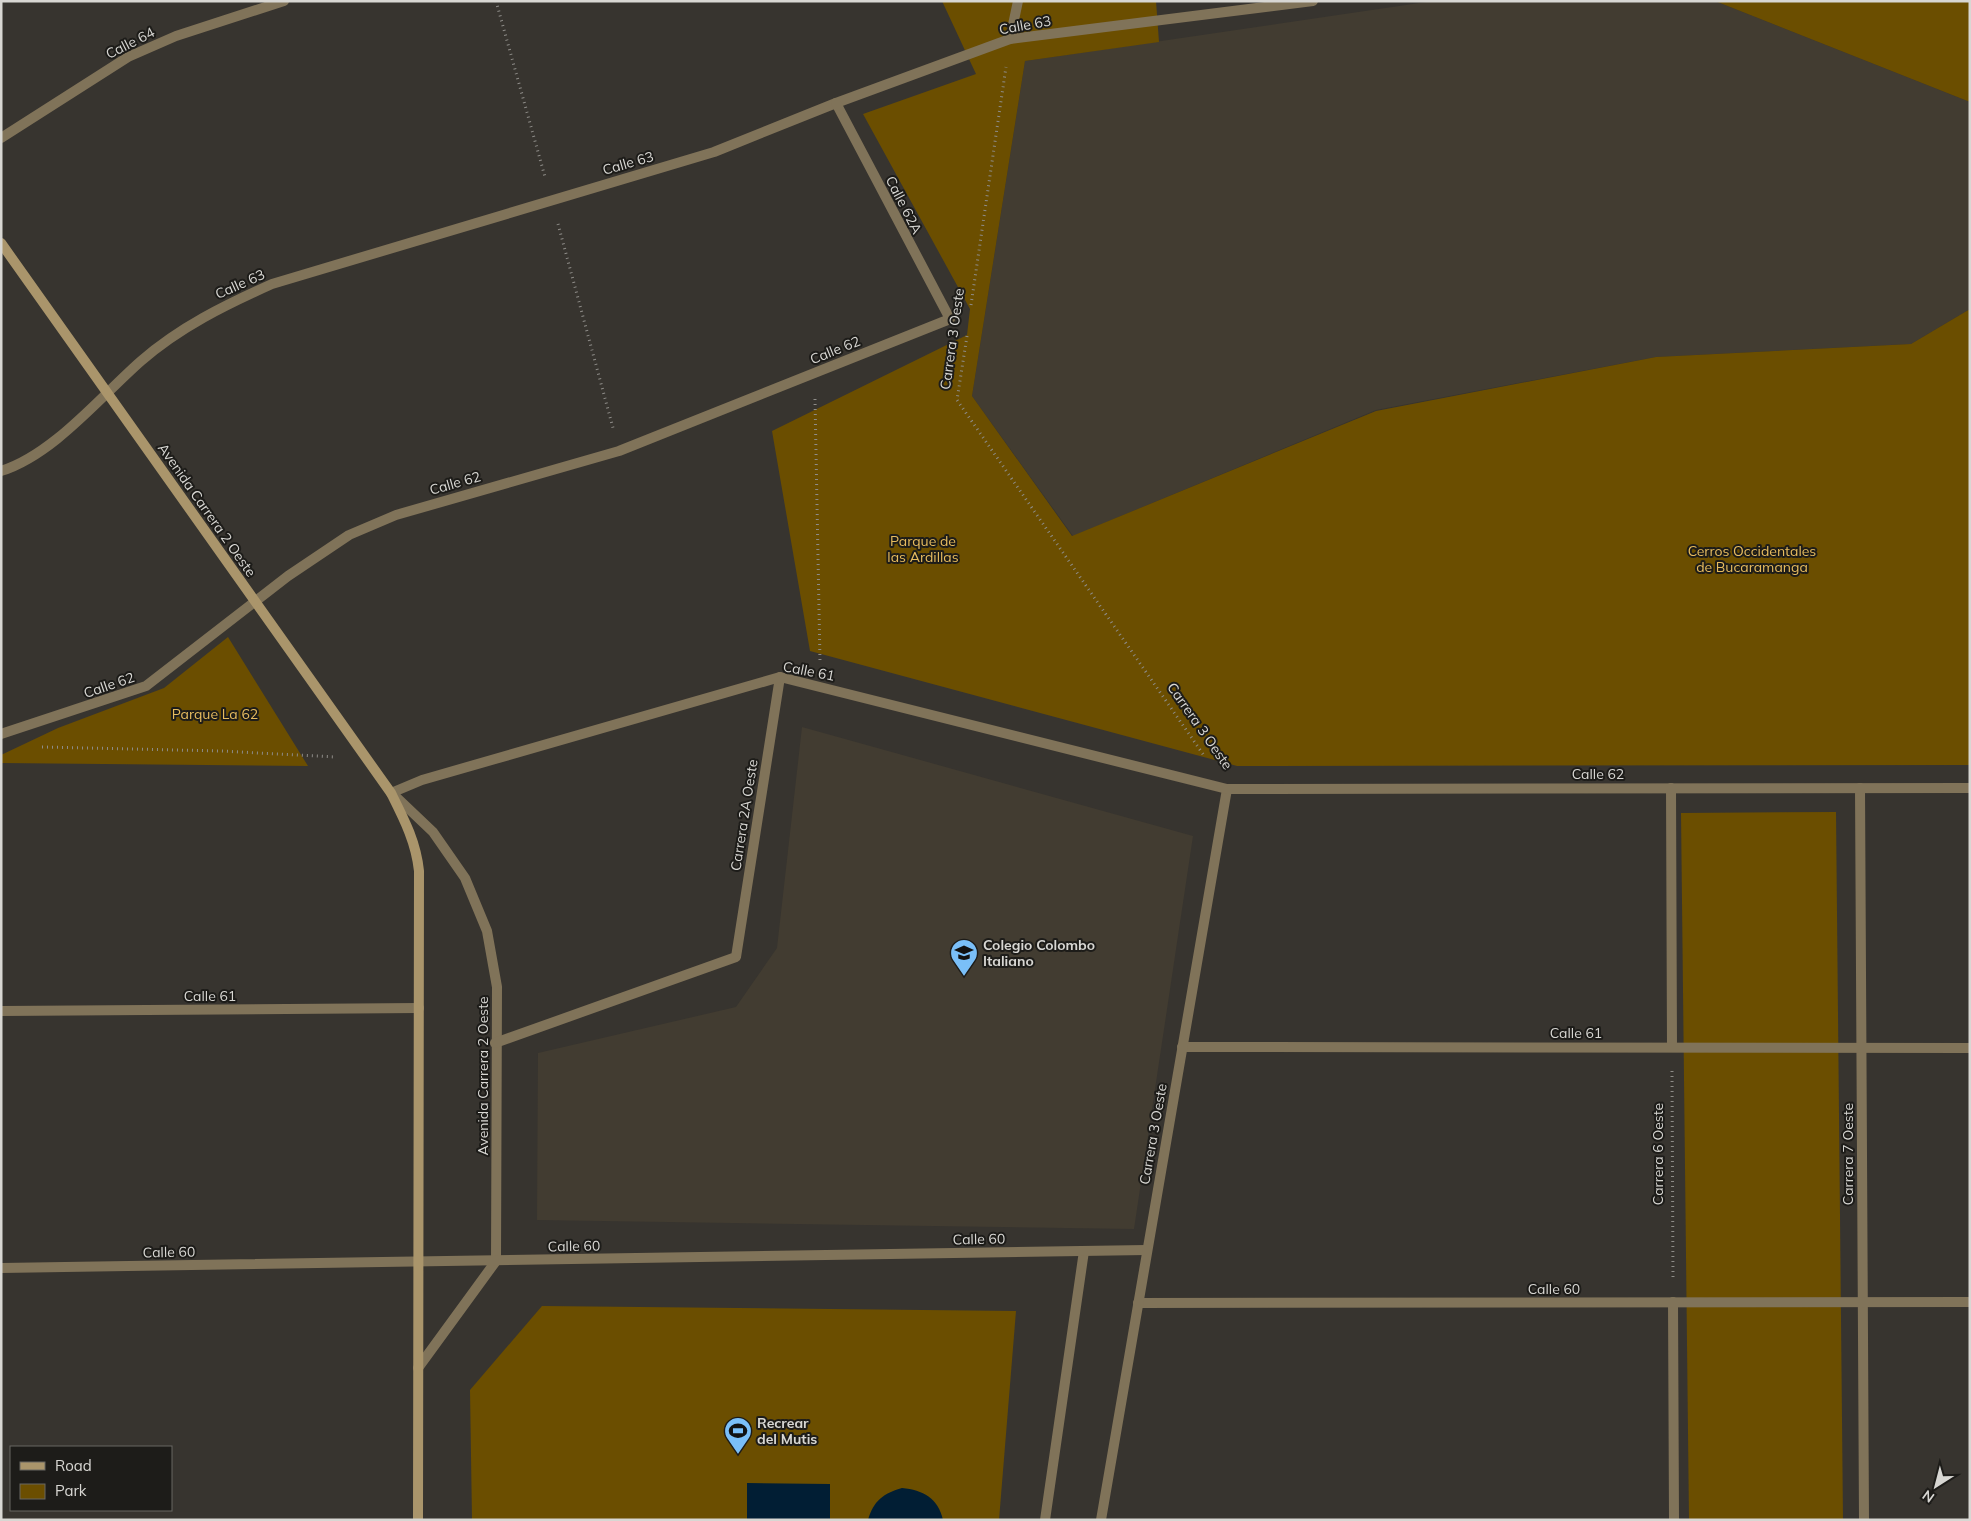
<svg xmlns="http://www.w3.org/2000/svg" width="1971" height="1521" font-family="Mulish,sans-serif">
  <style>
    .built { fill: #423c31 }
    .green { fill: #6b4e00 }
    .water { fill: #011e34 }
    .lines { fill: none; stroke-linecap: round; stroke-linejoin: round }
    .path { stroke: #8e8c88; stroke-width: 3; stroke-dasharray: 1 4; stroke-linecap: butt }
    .service { stroke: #807359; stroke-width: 10 }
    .minor { stroke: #807359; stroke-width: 10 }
    .tertiary { stroke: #807359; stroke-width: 10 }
    .secondary { stroke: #aa956b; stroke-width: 10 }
    .labels { text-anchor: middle; stroke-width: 4; stroke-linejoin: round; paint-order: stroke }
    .street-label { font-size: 14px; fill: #d8d7d3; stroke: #1d1c19 }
    .park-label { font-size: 14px; fill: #e7bc5f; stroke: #1d1c19 }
    .poi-label { font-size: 14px; font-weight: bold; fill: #d8d7d3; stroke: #1d1c19; text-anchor: start }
  </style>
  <rect width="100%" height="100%" fill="#37342f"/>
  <!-- built -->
  <g class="built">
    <path d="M1433,1H1715L1970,102V309L1911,344L1656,357L1376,410L1073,536L972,396L1025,61Z"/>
    <path d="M802,727L1193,836L1134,1229L537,1220L538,1053L736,1007L777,948Z"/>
  </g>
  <!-- green -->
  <g class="green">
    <path d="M942,1H1156L1159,42L1025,61L972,396L1072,536L1376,411L1656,357L1911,344L1970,309V765L1237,766L810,651L772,431L967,335L970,309L863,114L976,74Z"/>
    <path d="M1715,1H1970V102Z"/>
    <path d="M228,637L308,766L1,763V755L58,728L164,688Z"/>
    <path d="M1836,812L1843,1520H1689L1681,813Z"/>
    <path d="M542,1306L1016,1311L999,1520H472L470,1390Z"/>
  </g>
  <!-- water -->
  <g class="water">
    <path d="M747,1483L830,1484V1520H747Z"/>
    <path d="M902,1488C923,1490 938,1498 943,1520H868C873,1501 884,1493 902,1488Z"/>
  </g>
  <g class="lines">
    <!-- path -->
    <g class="path">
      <path d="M496,1L545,177"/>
      <path d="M558,224L613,428"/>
      <path d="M971,305L1006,67"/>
      <path d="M967,336L957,400L1205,757"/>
      <path d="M815,399L820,662"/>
      <path d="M42,747L221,751L335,757"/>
      <path d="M1672,1071L1673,1279"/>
    </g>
    <!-- service -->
    <path class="service" d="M1045,1520L1084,1251"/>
    <!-- minor -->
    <g class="minor">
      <path d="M1010,39L1018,1"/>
      <path d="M1,138L128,57L176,36L284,1"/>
      <path d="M1,471C53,455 101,396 141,361C180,327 225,305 272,284L714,152L836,103L1010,39L1313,1"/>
      <path d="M1,734L146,686L288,576L349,535L396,515L619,451L950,319L836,103"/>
      <path d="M1671,788L1672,1047"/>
      <path d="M1860,788L1864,1520"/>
      <path d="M392,793L433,832L465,878L487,931L497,987L496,1261L418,1368"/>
      <path d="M1,1011L419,1008"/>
      <path d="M495,1043L736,957L780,677"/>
      <path d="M1182,1047L1970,1048"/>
      <path d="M1,1268L1146,1250"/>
      <path d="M1673,1302L1674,1520"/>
      <path d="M1138,1303L1970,1302"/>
      <path d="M1101,1520L1227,789"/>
    </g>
    <!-- tertiary -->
    <path class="tertiary" d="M391,793L422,780L780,677L1227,789L1970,788"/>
    <!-- secondary -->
    <path class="secondary" d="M1,243L391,793C404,819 416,842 419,871L418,1520"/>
  </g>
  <!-- icons -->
  <defs>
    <symbol id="school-pin" viewBox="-11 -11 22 30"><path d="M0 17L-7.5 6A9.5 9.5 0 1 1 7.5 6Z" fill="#7abff8" stroke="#1d1c19"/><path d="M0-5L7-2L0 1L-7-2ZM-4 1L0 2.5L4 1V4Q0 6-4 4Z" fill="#111"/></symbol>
    <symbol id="stadium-pin" viewBox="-11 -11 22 30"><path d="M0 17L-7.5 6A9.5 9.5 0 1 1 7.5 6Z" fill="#7abff8" stroke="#1d1c19"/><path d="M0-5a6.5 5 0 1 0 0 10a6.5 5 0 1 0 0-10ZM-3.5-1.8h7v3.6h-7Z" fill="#111"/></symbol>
  </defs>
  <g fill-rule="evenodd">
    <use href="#school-pin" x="948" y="937" width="32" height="43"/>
    <use href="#stadium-pin" x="722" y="1415" width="32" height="43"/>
  </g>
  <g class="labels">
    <!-- street labels -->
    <g class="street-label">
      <text transform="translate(1025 25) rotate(-10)" y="5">Calle 63</text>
      <text transform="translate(130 43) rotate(-27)" y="5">Calle 64</text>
      <text transform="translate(628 163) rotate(-16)" y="5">Calle 63</text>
      <text transform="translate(904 205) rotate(63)" y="5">Calle 62A</text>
      <text transform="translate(240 284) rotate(-24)" y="5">Calle 63</text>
      <text transform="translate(952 339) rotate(-82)" y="5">Carrera 3 Oeste</text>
      <text transform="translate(835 350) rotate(-22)" y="5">Calle 62</text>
      <text transform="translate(455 483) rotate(-16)" y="5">Calle 62</text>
      <text transform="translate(207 510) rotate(55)" y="5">Avenida Carrera 2 Oeste</text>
      <text transform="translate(809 671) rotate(11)" y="5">Calle 61</text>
      <text transform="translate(109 685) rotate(-19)" y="5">Calle 62</text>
      <text transform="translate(1200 726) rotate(55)" y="5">Carrera 3 Oeste</text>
      <text x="1598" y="779">Calle 62</text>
      <text transform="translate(744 815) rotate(-81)" y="5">Carrera 2A Oeste</text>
      <text x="210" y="1001">Calle 61</text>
      <text x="1576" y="1038">Calle 61</text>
      <text transform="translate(483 1076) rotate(-90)" y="5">Avenida Carrera 2 Oeste</text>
      <text transform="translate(1153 1134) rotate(-80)" y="5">Carrera 3 Oeste</text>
      <text transform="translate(1658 1154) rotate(-90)" y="5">Carrera 6 Oeste</text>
      <text transform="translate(1848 1154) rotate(-90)" y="5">Carrera 7 Oeste</text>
      <text transform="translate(979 1239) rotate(-1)" y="5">Calle 60</text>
      <text transform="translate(574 1246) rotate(-1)" y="5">Calle 60</text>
      <text transform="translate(169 1252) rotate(-1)" y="5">Calle 60</text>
      <text x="1554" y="1294">Calle 60</text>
    </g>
    <!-- park labels -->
    <g class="park-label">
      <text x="923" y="546">Parque de<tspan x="923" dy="16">las Ardillas</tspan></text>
      <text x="1752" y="556">Cerros Occidentales<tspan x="1752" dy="16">de Bucaramanga</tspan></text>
      <text x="215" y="719">Parque La 62</text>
    </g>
    <!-- poi labels -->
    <g class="poi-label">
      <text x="983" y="950">Colegio Colombo<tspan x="983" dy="16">Italiano</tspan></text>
      <text x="757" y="1428">Recrear<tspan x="757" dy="16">del Mutis</tspan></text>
    </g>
  </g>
  <!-- border -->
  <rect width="1971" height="1521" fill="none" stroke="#d8d7d3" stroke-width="5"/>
  <!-- legend -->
  <rect x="10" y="1446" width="162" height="65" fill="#1d1c19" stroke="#686763"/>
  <rect x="20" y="1462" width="25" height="8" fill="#aa956b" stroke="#686763"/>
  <text x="55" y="1471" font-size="15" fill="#d8d7d3">Road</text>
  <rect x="20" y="1484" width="25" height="15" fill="#6b4e00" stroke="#686763"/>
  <text x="55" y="1496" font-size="15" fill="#d8d7d3">Park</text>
  <!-- north arrow -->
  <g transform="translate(1936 1486) rotate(216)" stroke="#1d1c19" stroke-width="4" paint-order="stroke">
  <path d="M0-4L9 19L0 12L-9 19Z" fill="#d8d7d3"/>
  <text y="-8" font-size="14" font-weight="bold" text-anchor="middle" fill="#d8d7d3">N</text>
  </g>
</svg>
